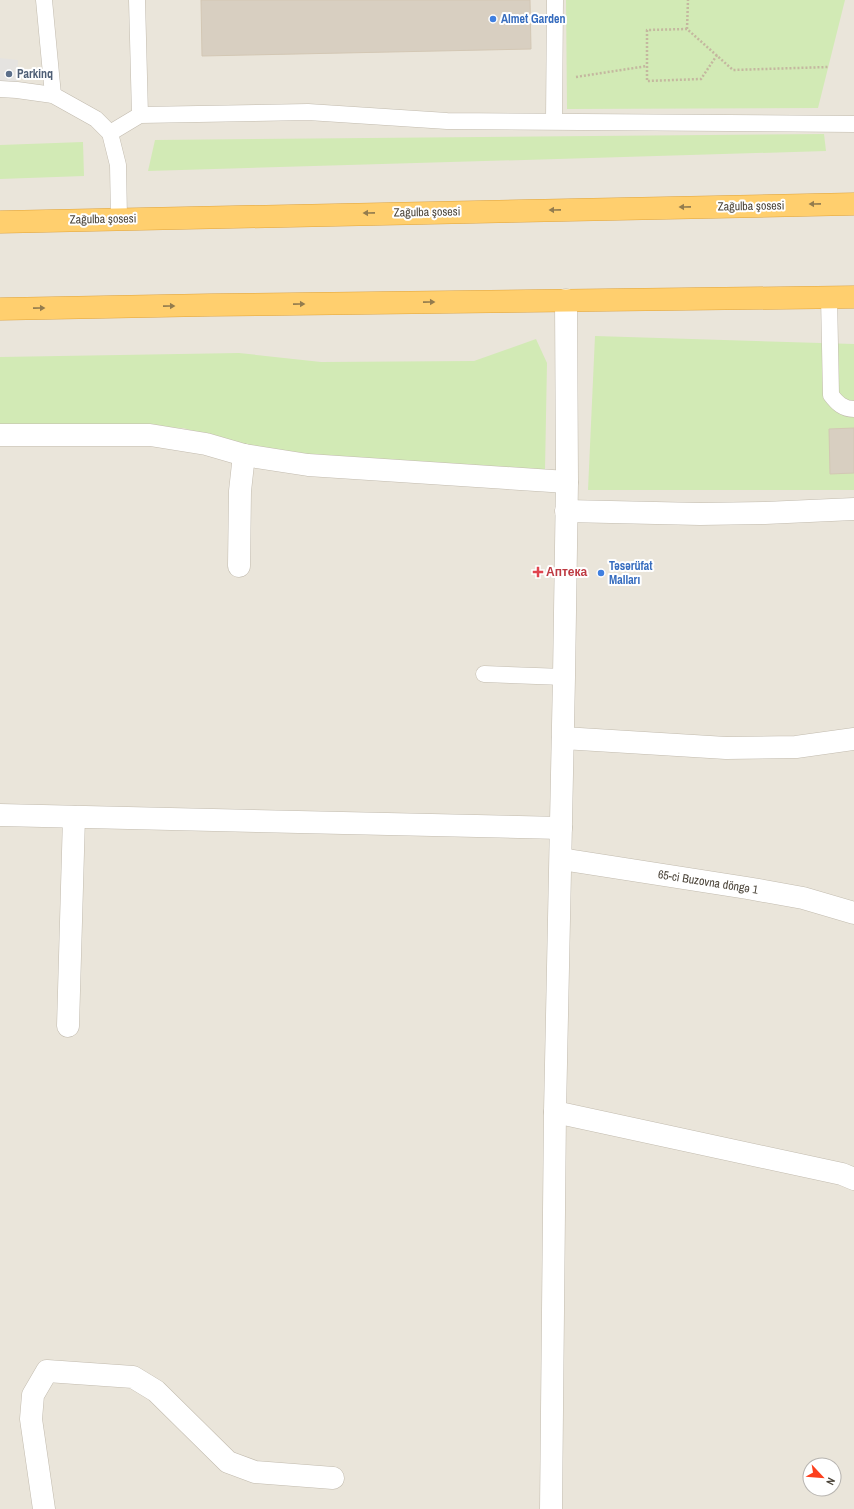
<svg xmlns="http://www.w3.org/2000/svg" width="854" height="1509" font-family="'Archivo Narrow',sans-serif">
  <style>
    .residential { fill: #eae5da; fill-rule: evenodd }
    .green { fill: #d2eab5 }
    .parking { fill: #e5e3e0 }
    .building { fill: #d8cfc1; stroke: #d3c7b4 }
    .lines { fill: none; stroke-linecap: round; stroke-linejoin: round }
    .lane-casing { stroke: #c2bbae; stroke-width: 17 }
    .street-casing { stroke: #c2bbae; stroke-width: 23 }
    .highway-casing { stroke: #e0a43c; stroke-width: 23 }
    .path { stroke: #c4b79f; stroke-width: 2.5; stroke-dasharray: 2 2; stroke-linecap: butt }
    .lane { stroke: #fff; stroke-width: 16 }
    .street { stroke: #fff; stroke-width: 22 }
    .highway { stroke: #ffcf6e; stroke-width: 22 }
    .oneway { fill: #937c4e }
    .shop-dot { fill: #3f7fe0; stroke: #fff; stroke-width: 1.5 }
    .service-dot { fill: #5c6f8a; stroke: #fff; stroke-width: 1.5 }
    .health-dot { fill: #e0444e; stroke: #fff; stroke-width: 1.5 }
    .labels { text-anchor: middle; stroke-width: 4; stroke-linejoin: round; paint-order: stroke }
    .shop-label { font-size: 12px; font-weight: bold; fill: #366cbe; stroke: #fff; text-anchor: start }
    .service-label { font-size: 12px; font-weight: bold; fill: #4e5e75; stroke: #fff; text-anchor: start }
    .street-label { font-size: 12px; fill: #4b4439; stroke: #fff }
    .health-label { font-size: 12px; font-weight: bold; fill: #be3a42; stroke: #fff; text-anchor: start }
  </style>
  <rect width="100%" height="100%" fill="#f6f3ec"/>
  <!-- residential -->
  <path class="residential" d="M0,0H854V1509H0ZM810,1465H834V1489H810Z"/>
  <!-- green -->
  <g class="green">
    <path d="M566,0H845L818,108L567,109Z"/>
    <path d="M824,134L826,151L148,171L155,140Z"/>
    <path d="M83,142L84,176L0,179V145Z"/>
    <path d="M595,336L854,344V490H588Z"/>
    <path d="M536,339L547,363L545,470L273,453L183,428L0,424V357L239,353L321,362L474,361Z"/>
  </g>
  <!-- parking -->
  <path class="parking" d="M0,58L18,60L17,90L0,89Z"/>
  <!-- building -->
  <g class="building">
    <path d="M201,0H530L531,49L202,56Z"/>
    <path d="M854,428V473L830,474L829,429Z"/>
  </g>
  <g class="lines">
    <defs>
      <g id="lane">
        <path d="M44,0L53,95"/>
        <path d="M137,0L140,115"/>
        <path d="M0,89L17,90L53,95L96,119L110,133L118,165L119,218"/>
        <path d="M554,121L555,0"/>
        <path d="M110,133L140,115L308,112L447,121L854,124"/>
        <path d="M829,297L831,395C837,403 843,409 854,409"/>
        <path d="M484,674L564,677"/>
      </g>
      <g id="street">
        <path d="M0,435H150L206,444L244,455L308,465L567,482"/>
        <path d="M566,511L700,514L765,513L854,509"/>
        <path d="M239,566L240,491L244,455"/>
        <path d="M563,738L726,748L796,747L854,739"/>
        <path d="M0,815L561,828"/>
        <path d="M561,859L747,888L803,898L854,913"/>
        <path d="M68,1026L74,817"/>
        <path d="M555,1112L842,1174L854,1179"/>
        <path d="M44,1509L31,1419L33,1395L47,1371L133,1377L156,1391L228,1462L255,1472L333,1478"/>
        <path d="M551,1509L555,1112L564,677L567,482L566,300"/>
      </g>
      <g id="highway">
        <path d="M0,222L854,204"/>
        <path d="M0,309L210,305L854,297"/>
      </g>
    </defs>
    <!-- lane casing -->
    <use href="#lane" class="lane-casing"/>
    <!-- street casing -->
    <use href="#street" class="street-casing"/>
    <!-- highway casing -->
    <use href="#highway" class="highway-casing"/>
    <!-- path -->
    <g class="path">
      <path d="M687,29L688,0"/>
      <path d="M717,55L701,79L647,81V30L687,29L733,70L828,67"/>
      <path d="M576,77L647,66"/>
    </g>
    <!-- lane -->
    <use href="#lane" class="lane"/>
    <!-- street -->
    <use href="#street" class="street"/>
    <!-- highway -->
    <use href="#highway" class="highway"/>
  </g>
  <!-- one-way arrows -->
  <defs><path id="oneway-solid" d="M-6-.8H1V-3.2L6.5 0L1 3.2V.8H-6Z"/></defs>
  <g class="oneway">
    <use href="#oneway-solid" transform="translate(815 204) rotate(179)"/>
    <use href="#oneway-solid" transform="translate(685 207) rotate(179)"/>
    <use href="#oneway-solid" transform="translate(555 210) rotate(179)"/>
    <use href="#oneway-solid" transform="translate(369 213) rotate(179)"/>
    <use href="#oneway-solid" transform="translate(429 302) rotate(-1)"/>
    <use href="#oneway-solid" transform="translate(299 304) rotate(-1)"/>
    <use href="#oneway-solid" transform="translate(169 306) rotate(-1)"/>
    <use href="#oneway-solid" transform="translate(39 308) rotate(-1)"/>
  </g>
  <!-- markers -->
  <g class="shop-dot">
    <circle cx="493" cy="19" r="4"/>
    <circle cx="601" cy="573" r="4"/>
  </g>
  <circle class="service-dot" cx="9" cy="74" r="4"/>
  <path class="health-dot" d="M536 566h4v4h4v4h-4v4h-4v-4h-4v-4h4z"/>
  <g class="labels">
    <!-- shop labels -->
    <g class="shop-label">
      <text x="501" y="23">Almet Garden</text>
      <text x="609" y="570">Təsərüfat<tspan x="609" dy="14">Malları</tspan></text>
    </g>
    <!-- service labels -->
    <g class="service-label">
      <text x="17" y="78">Parkinq</text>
    </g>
    <!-- street labels -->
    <g class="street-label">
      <text transform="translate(751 206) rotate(-1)" y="4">Zağulba şosesi</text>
      <text transform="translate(427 212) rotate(-1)" y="4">Zağulba şosesi</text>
      <text transform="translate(103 219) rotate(-1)" y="4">Zağulba şosesi</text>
      <text transform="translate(708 882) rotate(9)" y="4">65-ci Buzovna döngə 1</text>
    </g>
    <!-- health labels -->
    <g class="health-label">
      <text x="546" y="576">Аптека</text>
    </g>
  </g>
  <!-- north arrow -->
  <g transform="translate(822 1477) rotate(116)"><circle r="19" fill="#ffffff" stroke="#b7b4b0"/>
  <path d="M0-3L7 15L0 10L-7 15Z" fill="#fc3f1d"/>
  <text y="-6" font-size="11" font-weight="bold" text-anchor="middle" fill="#4b4439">N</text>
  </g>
</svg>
